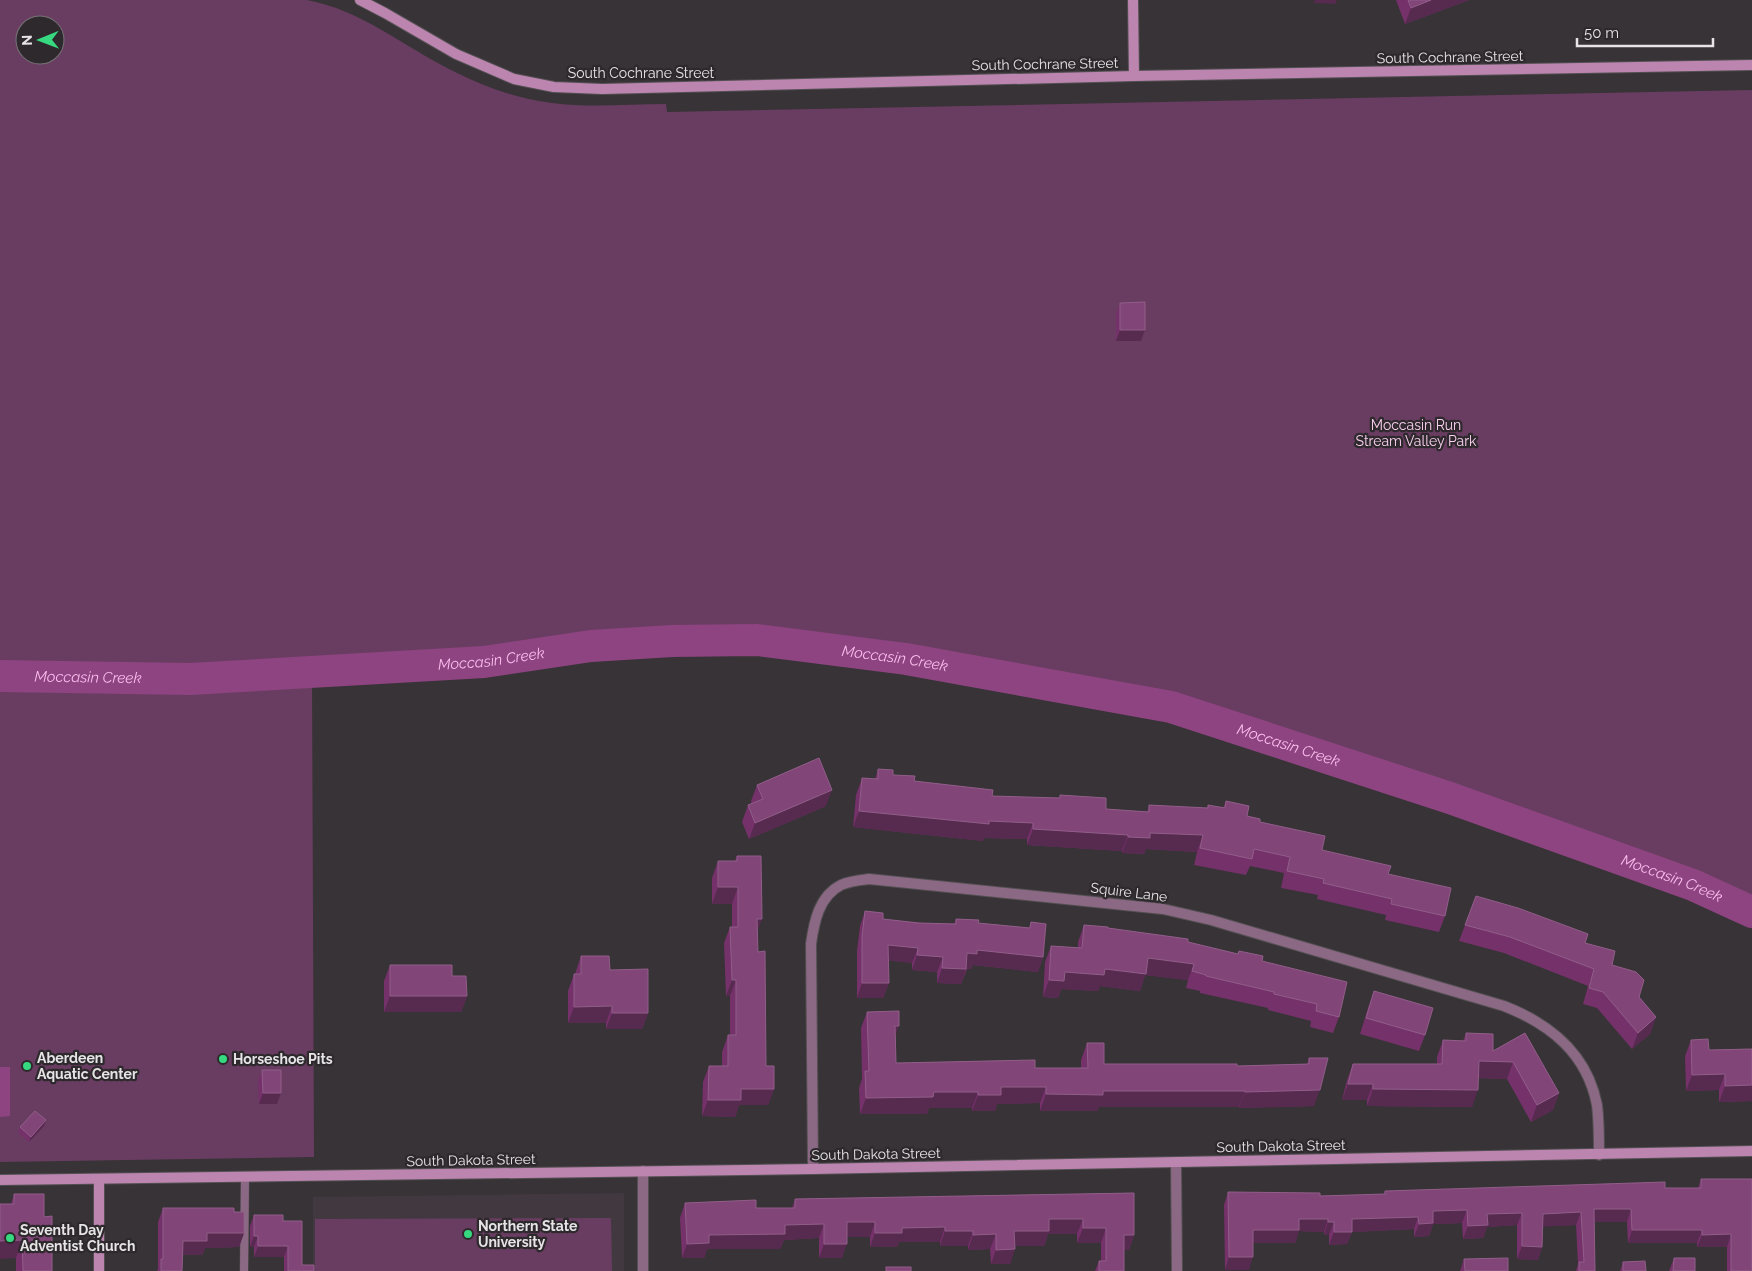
<svg xmlns="http://www.w3.org/2000/svg" width="1752" height="1271" font-family="Raleway,sans-serif">
  <style>
    .built { fill: #423840 }
    .green { fill: #693d61; fill-rule: evenodd }
    .water { fill: #8e4481 }
    .lines { fill: none; stroke-linecap: round; stroke-linejoin: round }
    .river { stroke: #8e4481; stroke-width: 32 }
    .lane-casing { stroke: #534f52; stroke-width: 9 }
    .street-casing { stroke: #534f52; stroke-width: 12 }
    .secondary-casing { stroke: #534f52; stroke-width: 12 }
    .lane { stroke: #8b6883; stroke-width: 8 }
    .street { stroke: #8b6883; stroke-width: 10 }
    .secondary { stroke: #bb85af; stroke-width: 10 }
    .wall { fill: #75316a }
    .shaded-wall { fill: #572a50 }
    .building { fill: #814578; stroke: #915e89 }
    .poi-dot { fill: #36d880; stroke: #2d292c; stroke-width: 2 }
    .labels { text-anchor: middle; stroke-width: 4.5; stroke-linejoin: round; paint-order: stroke }
    .street-label { font-size: 14px; fill: #e7e4e6; stroke: #2d292c }
    .park-label { font-size: 14px; fill: #facff0; stroke: #2d292c }
    .poi-label { font-size: 14px; font-weight: bold; fill: #e7e4e6; stroke: #2d292c; text-anchor: start }
    .water-label { font-size: 15px; font-style: italic; fill: #fabced; stroke: #2d292c }
  </style>
  <rect width="100%" height="100%" fill="#373336"/>
  <!-- built -->
  <path class="built" d="M624,1193V1271H313V1197Z"/>
  <!-- green -->
  <g class="green">
    <path d="M0,0H307C361,10 403,46 451,70C483,86 516,99 552,103C590,108 629,104 666,104L667,112L1752,90V912L1693,885L1450,798L1171,707L906,659L757,640L672,641L591,646L484,662L312,672L314,1157L0,1162ZM25,25H55V55H25Z"/>
    <path d="M611,1218L612,1271H315V1219Z"/>
  </g>
  <!-- water -->
  <path class="water" d="M0,1067H10V1116L0,1117Z"/>
  <g class="lines">
    <!-- river -->
    <path class="river" id="s1" d="M0,676L190,679L484,662L591,646L672,641L757,640L906,659L1171,707L1450,798L1693,885L1752,912"/>
    <defs>
      <path id="lane" d="M244,1271L245,1177"/>
      <g id="street">
        <path d="M1176,1162L1177,1271"/>
        <path d="M813,1169L811,944C814,922 819,896 841,885C849,881 860,880 869,879L1163,909L1211,920L1504,1006C1550,1024 1587,1053 1597,1105C1599,1121 1599,1138 1599,1155"/>
        <path d="M643,1171V1271"/>
      </g>
      <g id="secondary">
        <path d="M360,0L385,13L456,54L514,79L554,87L602,89L1134,76L1752,65"/>
        <path d="M1133,0L1134,76"/>
        <path d="M99,1179V1271"/>
        <path d="M0,1180L813,1169L1752,1151"/>
      </g>
    </defs>
    <!-- lane casing -->
    <use href="#lane" class="lane-casing"/>
    <!-- street casing -->
    <use href="#street" class="street-casing"/>
    <!-- secondary casing -->
    <use href="#secondary" class="secondary-casing"/>
    <!-- lane -->
    <use href="#lane" class="lane"/>
    <!-- street -->
    <use href="#street" class="street"/>
    <!-- secondary -->
    <use href="#secondary" class="secondary"/>
  </g>
  <!-- wall -->
  <g class="wall">
    <path d="M1396,0H1469L1405,24Z"/>
    <path d="M1120,303L1141,341H1116V314Z"/>
    <path d="M878,769L893,775L914,781L992,796L1059,798L1060,795L1106,809L1147,812L1149,805L1207,808L1208,805L1223,808L1226,801L1247,816L1260,822L1322,850L1388,874L1445,916L1439,932L1385,920L1386,915L1317,899L1318,895L1281,888L1284,873L1250,866L1246,875L1194,865L1197,852L1146,849L1144,854L1122,853V851L1027,845V839L984,838L983,841L853,827L856,795L862,778L875,779Z"/>
    <path d="M757,785L826,806L749,839L742,822L748,805L752,804L751,801Z"/>
    <path d="M737,856L757,931L758,952L766,1066L774,1089L768,1105H739L735,1117L702,1116L703,1082L709,1066H722V1052L728,1035H730V996H726L724,943L730,927H732V904H712V878L718,861H735Z"/>
    <path d="M1476,896L1585,943L1612,965L1656,1017L1650,1034L1632,1049L1597,1008L1583,1004L1588,986L1504,953L1459,941Z"/>
    <path d="M865,911L883,919L919,923L954,924L956,919L978,923L1029,928L1031,922L1043,957L1038,972L973,965L971,969H967L961,984L937,983V972L912,970V963L888,960L889,983L883,998H857V951L860,926Z"/>
    <path d="M1084,925L1108,928L1188,942L1238,954L1239,951L1262,961L1339,1017L1333,1033L1310,1027L1311,1021L1268,1010V1008L1200,993V991L1186,988L1188,980L1145,975L1140,991L1100,986L1098,991L1061,989L1058,998L1043,997L1045,962L1051,946L1078,948V942Z"/>
    <path d="M581,956L610,970L648,1013L642,1029H606V1023H568V991L574,974H575Z"/>
    <path d="M390,965L452,976L467,996L461,1012H384V981Z"/>
    <path d="M1374,991L1425,1035L1419,1051L1360,1034L1368,1008Z"/>
    <path d="M867,1012L895,1037L896,1063L1035,1068H1081V1060L1087,1043L1104,1064L1237,1066L1307,1064L1309,1058L1314,1106L1239,1108V1107H1099L1097,1111H1040V1103L997,1104L995,1111H972V1108H929L927,1114H860L859,1088L862,1079L861,1028Z"/>
    <path d="M1466,1033L1493,1051L1525,1033L1559,1093L1553,1110L1531,1122L1507,1079L1478,1078L1472,1107L1367,1106V1100H1342L1347,1080L1353,1064H1437V1057L1443,1040L1463,1041Z"/>
    <path d="M1691,1040L1709,1050L1752,1049V1101L1719,1102V1090L1686,1091L1685,1056Z"/>
    <path d="M262,1070L277,1104H259L258,1081Z"/>
    <path d="M46,1120L44,1126L29,1142L18,1133L20,1127Z"/>
    <path d="M1701,1179L1752,1271H1727V1247H1697V1243H1628L1627,1222H1594L1595,1271H1576L1578,1264L1576,1225L1543,1226L1542,1247L1538,1260L1517,1259V1225L1487,1227L1483,1238L1463,1239L1462,1223L1433,1224L1429,1236L1414,1237V1229L1352,1232L1347,1244L1329,1245V1235H1324V1232L1299,1231L1295,1243H1253L1249,1270H1225L1224,1205L1228,1192L1320,1196L1384,1194L1385,1191L1698,1188Z"/>
    <path d="M1134,1193V1235L1129,1250H1124V1271H1095L1099,1261H1101V1243H1077V1234H1048L1044,1246H1015L1010,1264H991L990,1249L968,1250V1246H940V1242H899L897,1247H870V1237H847L842,1258H819V1238L784,1240L780,1249H707L704,1258H682L680,1218L685,1203L756,1208H792L795,1199Z"/>
    <path d="M14,1194L44,1217L52,1271H16V1258L11,1204Z"/>
    <path d="M163,1208L234,1212L244,1233L239,1247L205,1248L202,1255H183L182,1271H157L158,1269V1222Z"/>
    <path d="M254,1215L283,1221L302,1265L314,1271H284V1257H254V1247H250V1226Z"/>
    <path d="M1674,1258L1673,1271H1669Z"/>
    <path d="M1464,1259L1508,1271H1460Z"/>
    <path d="M1623,1262L1646,1271H1620Z"/>
  </g>
  <!-- shaded-wall -->
  <g class="shaded-wall">
    <path d="M1315,0H1337L1335,4L1313,3Z"/>
    <path d="M1431,0H1469L1405,24L1411,8Z"/>
    <path d="M1120,330H1145L1141,341H1116Z"/>
    <path d="M832,790L826,806L749,839L755,823Z"/>
    <path d="M859,811L989,821L1033,823L1027,839L984,838L983,841L853,827Z"/>
    <path d="M1033,829L1128,835L1122,851L1027,845Z"/>
    <path d="M1150,833L1203,835L1197,852L1146,849L1144,854L1122,853L1128,837Z"/>
    <path d="M718,887H738L732,904H712Z"/>
    <path d="M757,919H762L756,935Z"/>
    <path d="M888,945L918,948L912,963L883,960Z"/>
    <path d="M977,950L1043,957L1038,972L973,965L971,969L962,968L967,953Z"/>
    <path d="M917,955L943,957L937,972L912,970Z"/>
    <path d="M1148,958L1194,964L1188,980L1145,975L1140,991L1100,986L1098,991L1061,989L1058,998L1043,997L1049,980L1065,972L1105,969Z"/>
    <path d="M942,968L966,969L961,984L937,983Z"/>
    <path d="M732,980H736L730,996H726Z"/>
    <path d="M862,983H889L883,998H857Z"/>
    <path d="M390,996H467L461,1012H384Z"/>
    <path d="M612,1006L606,1023H568L574,1007Z"/>
    <path d="M612,1013H648L642,1029H606Z"/>
    <path d="M1656,1017L1650,1034L1632,1049L1638,1033Z"/>
    <path d="M895,1026H899L893,1043Z"/>
    <path d="M1479,1061L1513,1062L1507,1079L1473,1078Z"/>
    <path d="M1725,1074L1719,1090L1686,1091L1692,1075Z"/>
    <path d="M1348,1084H1373L1367,1100H1342Z"/>
    <path d="M1752,1085V1101L1719,1102L1725,1086Z"/>
    <path d="M1001,1087H1046L1040,1103L997,1104L995,1111H972L978,1095Z"/>
    <path d="M741,1089H774L768,1105H739L735,1117L702,1116L708,1100Z"/>
    <path d="M1373,1089L1478,1090L1472,1107L1367,1106Z"/>
    <path d="M1320,1090L1314,1106L1239,1108L1245,1092Z"/>
    <path d="M1103,1091H1245L1239,1107H1099L1097,1111H1040L1046,1094Z"/>
    <path d="M934,1092H978L972,1108H929L927,1114H860L866,1098Z"/>
    <path d="M263,1093H281L277,1104H259Z"/>
    <path d="M1559,1093L1553,1110L1531,1122L1537,1105Z"/>
    <path d="M46,1120L44,1126L29,1142L31,1137Z"/>
    <path d="M1594,1209H1631L1627,1222H1589Z"/>
    <path d="M1467,1210L1462,1223L1433,1224L1429,1236L1414,1237L1419,1224L1433,1211Z"/>
    <path d="M1581,1212L1576,1225L1538,1227L1543,1214Z"/>
    <path d="M1522,1213L1517,1225L1487,1227L1483,1238L1463,1239L1468,1226L1487,1214Z"/>
    <path d="M1418,1217L1414,1229L1352,1232L1347,1244L1329,1245L1334,1232L1352,1219Z"/>
    <path d="M1049,1219H1083L1077,1234H1048L1044,1246H1009L1014,1231Z"/>
    <path d="M1299,1219H1328L1324,1232L1299,1231L1295,1243H1248L1253,1230Z"/>
    <path d="M847,1222H875L870,1237H842Z"/>
    <path d="M1328,1222H1334L1329,1235H1324Z"/>
    <path d="M824,1224L819,1238L784,1240L780,1249H707L704,1258H682L687,1244L709,1235L785,1225Z"/>
    <path d="M945,1227L940,1242H899L897,1247H870L875,1233L902,1228Z"/>
    <path d="M1083,1228H1106L1101,1243H1077Z"/>
    <path d="M1632,1230H1702L1697,1243H1628Z"/>
    <path d="M945,1231H973L968,1246H940Z"/>
    <path d="M207,1233H244L239,1247L205,1248L202,1255H178L183,1241Z"/>
    <path d="M996,1234L990,1249L968,1250L973,1235Z"/>
    <path d="M1731,1234L1727,1247H1697L1702,1235Z"/>
    <path d="M1124,1235H1134L1129,1250H1119Z"/>
    <path d="M254,1236H258L254,1247H250Z"/>
    <path d="M22,1240L16,1258L0,1259V1241Z"/>
    <path d="M824,1244H847L842,1258H819Z"/>
    <path d="M258,1246H288L284,1257H254Z"/>
    <path d="M1522,1246L1542,1247L1538,1260L1517,1259Z"/>
    <path d="M1015,1249L1010,1264H991L996,1250Z"/>
    <path d="M1229,1257H1253L1249,1270H1225Z"/>
  </g>
  <!-- building -->
  <g class="building">
    <path d="M1408,0H1431L1411,8Z"/>
    <path d="M1145,302V330H1120V303Z"/>
    <path d="M819,758L832,790L755,823L748,805L763,799L757,785Z"/>
    <path d="M878,769L893,770V775L915,776L914,781L993,790L992,796L1060,798V795L1106,798V809L1149,812V805L1208,808V805L1225,808L1226,801L1249,806L1247,816L1260,819V822L1325,836L1322,850L1391,866L1388,874L1451,888L1445,916L1391,904L1392,899L1323,883L1324,879L1287,871L1290,857L1254,849L1252,859L1200,848L1203,835L1150,833V838L1128,837V835L1033,829V823L989,821V824L859,811L862,778L878,779Z"/>
    <path d="M737,856H761L762,919H757L758,952L765,951L766,1066H774V1089H741V1100H708L709,1066H728V1035H736V980H732L730,927H738V887H718V861H737Z"/>
    <path d="M1476,896L1518,908L1588,934L1585,943L1615,951L1612,965L1636,972L1644,980L1639,997L1656,1017L1638,1033L1603,992L1589,988L1594,969L1510,937L1465,925Z"/>
    <path d="M865,911L883,913V919L919,923L956,924V919L979,920L978,923L1030,928L1031,922L1046,924L1043,957L977,950V954L967,953L966,969L942,968L943,957L917,955L918,948L888,945L889,983H862V936Z"/>
    <path d="M1084,925L1108,927V928L1188,939V942L1238,954L1239,951L1263,956L1262,961L1347,982L1339,1017L1316,1011L1317,1004L1274,994V992L1206,976V975L1192,971L1194,964L1148,958L1146,974L1105,969L1104,975L1065,972L1064,981L1049,980L1051,946L1082,948Z"/>
    <path d="M581,956H609L610,970L648,969V1013H612V1006L574,1007V974H581Z"/>
    <path d="M390,965H452V976H466L467,996H390Z"/>
    <path d="M1374,991L1433,1008L1425,1035L1366,1018Z"/>
    <path d="M899,1011V1026H895L896,1063L1035,1060V1068H1088L1087,1043H1104V1064H1237V1066L1309,1064V1058H1328L1320,1090L1245,1092V1091H1103V1095L1046,1094V1087H1001V1095H978V1092H934L933,1097L866,1098L865,1071H869L867,1012Z"/>
    <path d="M1466,1033L1493,1034V1051L1525,1033L1559,1093L1537,1105L1513,1062L1479,1061L1478,1090L1373,1089V1084H1348L1353,1064H1442L1443,1040L1466,1041Z"/>
    <path d="M1708,1039L1709,1050L1752,1049V1085L1725,1086V1074L1692,1075L1691,1040Z"/>
    <path d="M262,1070H281V1093H263Z"/>
    <path d="M35,1111L46,1120L31,1137L20,1127Z"/>
    <path d="M1701,1179H1752V1271H1731V1234L1702,1235V1230H1632L1631,1209H1594L1595,1271H1579V1262H1584L1581,1212L1543,1214L1542,1247L1522,1246V1213L1487,1214L1488,1225L1468,1226L1467,1210L1433,1211V1223L1419,1224L1418,1217L1352,1219V1232H1334V1222H1328V1219H1299V1230H1253V1257H1229L1228,1192L1320,1193V1196L1385,1194V1191L1665,1182V1188H1701Z"/>
    <path d="M1134,1193V1235H1124V1271H1099V1261H1106V1228H1083V1219H1049V1231H1014L1015,1249L996,1250V1234L973,1235V1231H945V1227L902,1228V1233H875V1222H847V1244H824V1224L785,1225V1234L709,1235V1243L687,1244L685,1203L756,1200V1208H795V1199Z"/>
    <path d="M14,1194H44V1217L52,1216V1271H23L22,1240L0,1241V1204H14Z"/>
    <path d="M163,1208H234V1212H244V1233H207V1241H183L182,1271H161V1259H163Z"/>
    <path d="M254,1215H283V1221H302V1265H314V1271H288V1246H258V1236H254Z"/>
    <path d="M1508,1258V1271H1465L1464,1259Z"/>
    <path d="M1674,1258H1695V1271H1673Z"/>
    <path d="M1645,1261L1646,1271H1623V1262Z"/>
    <rect x="886" y="1267" width="25" height="4"/>
  </g>
  <!-- markers -->
  <g class="poi-dot">
    <circle cx="223" cy="1059" r="5"/>
    <circle cx="27" cy="1066" r="5"/>
    <circle cx="468" cy="1234" r="5"/>
    <circle cx="10" cy="1238" r="5"/>
  </g>
  <g class="labels">
    <!-- street labels -->
    <g class="street-label">
      <text transform="translate(1450 57) rotate(-1)" y="5">South Cochrane Street</text>
      <text transform="translate(1045 64) rotate(-1)" y="5">South Cochrane Street</text>
      <text x="641" y="78">South Cochrane Street</text>
      <text transform="translate(1129 892) rotate(7)" y="5">Squire Lane</text>
      <text transform="translate(1281 1146) rotate(-1)" y="5">South Dakota Street</text>
      <text transform="translate(876 1154) rotate(-1)" y="5">South Dakota Street</text>
      <text transform="translate(471 1160) rotate(-1)" y="5">South Dakota Street</text>
    </g>
    <!-- park labels -->
    <g class="park-label">
      <text x="1416" y="430">Moccasin Run<tspan x="1416" dy="16">Stream Valley Park</tspan></text>
    </g>
    <!-- poi labels -->
    <g class="poi-label">
      <text x="37" y="1063">Aberdeen<tspan x="37" dy="16">Aquatic Center</tspan></text>
      <text x="233" y="1064">Horseshoe Pits</text>
      <text x="478" y="1231">Northern State<tspan x="478" dy="16">University</tspan></text>
      <text x="20" y="1235">Seventh Day<tspan x="20" dy="16">Adventist Church</tspan></text>
    </g>
    <!-- water labels -->
    <g class="water-label">
      <text dy="5" stroke="none"><textPath href="#s1" startOffset="492">Moccasin Creek</textPath></text>
      <text dy="5" stroke="none"><textPath href="#s1" startOffset="898">Moccasin Creek</textPath></text>
      <text dy="5" stroke="none"><textPath href="#s1" startOffset="88">Moccasin Creek</textPath></text>
      <text dy="5" stroke="none"><textPath href="#s1" startOffset="1302">Moccasin Creek</textPath></text>
      <text dy="5" stroke="none"><textPath href="#s1" startOffset="1708">Moccasin Creek</textPath></text>
    </g>
  </g>
  <!-- north arrow -->
  <g transform="translate(40 40) rotate(269)"><circle r="24" fill="#2d292c" stroke="#777476"/>
  <path d="M0-4L9 19L0 12L-9 19Z" fill="#36d880"/>
  <text y="-8" font-size="14" font-weight="bold" text-anchor="middle" fill="#e7e4e6">N</text>
  </g>
  <!-- scale -->
  <path d="M1577 38v8h136v-8" fill="none" stroke="#e7e4e6" stroke-width="2.5"/>
  <text x="1584" y="38" font-size="15" fill="#e7e4e6" stroke="#2d292c" stroke-width="4" paint-order="stroke">50 m</text>
</svg>
